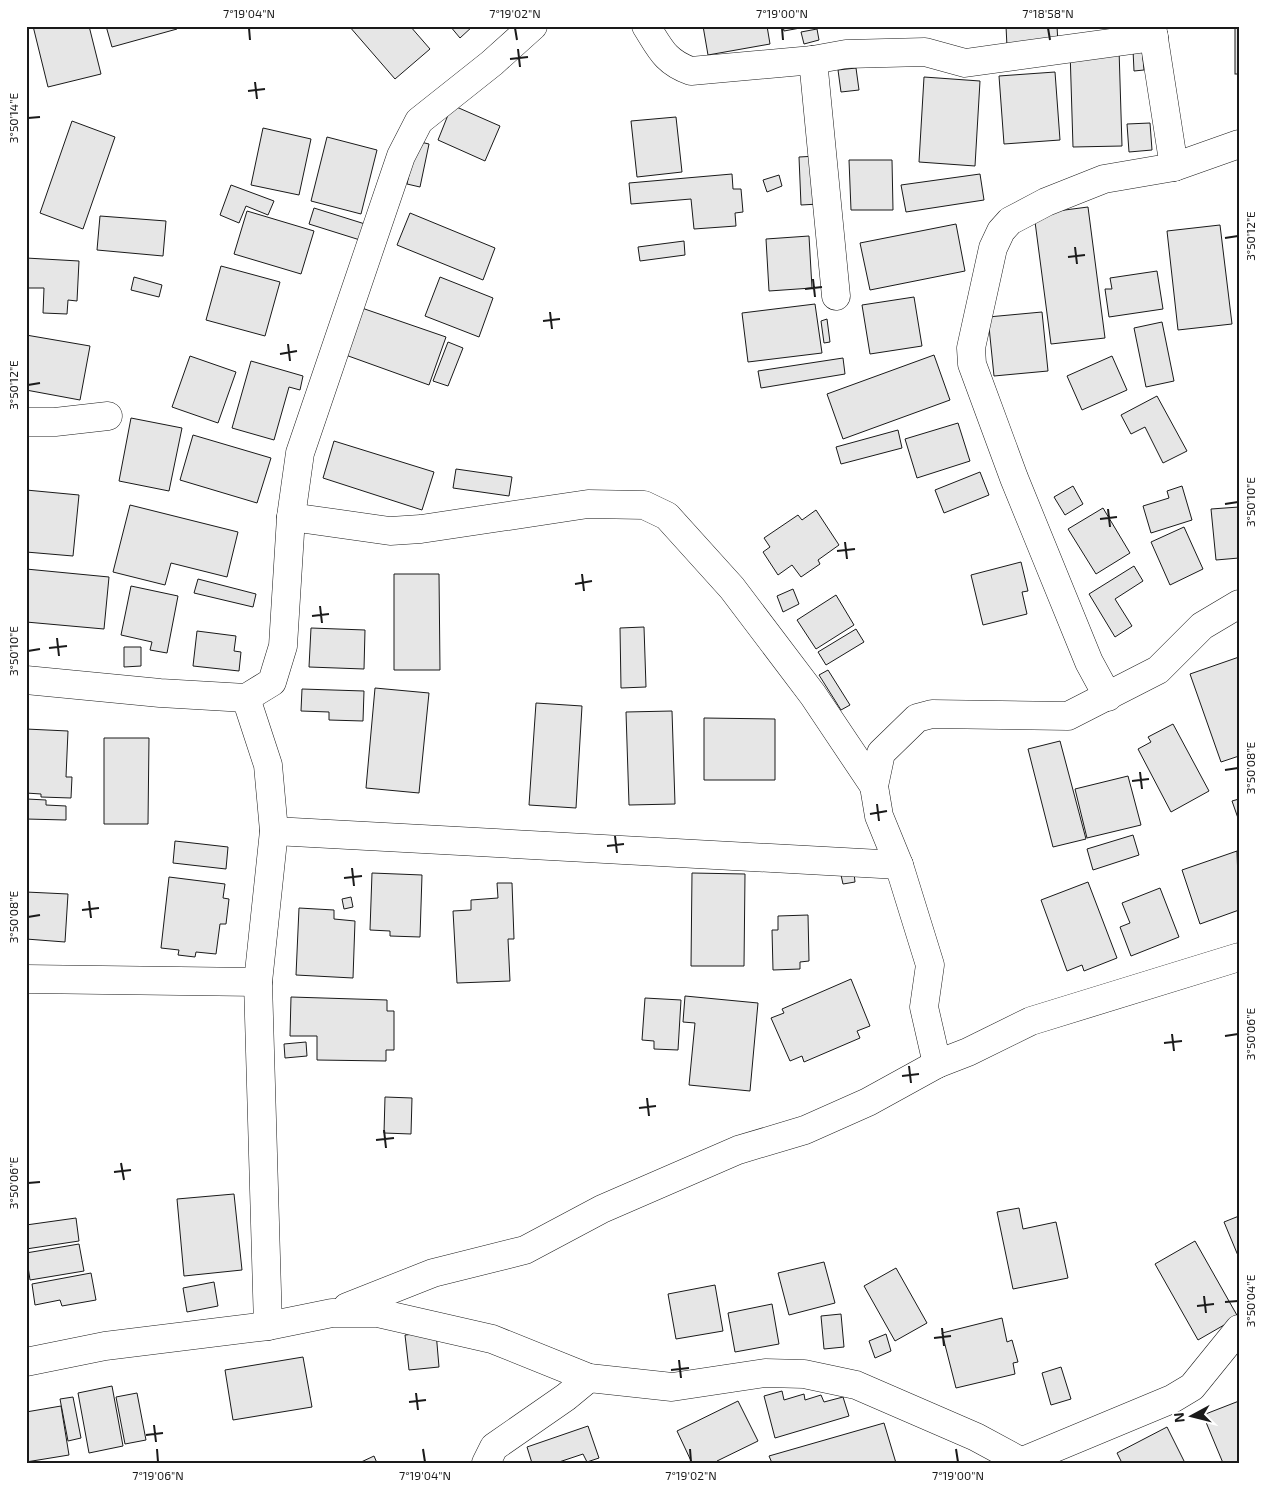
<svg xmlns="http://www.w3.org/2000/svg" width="1265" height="1489" font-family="'Exo 2',sans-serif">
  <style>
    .building { fill: #e6e6e6; stroke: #1a1a1a }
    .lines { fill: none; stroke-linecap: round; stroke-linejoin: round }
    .minor-casing { stroke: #1a1a1a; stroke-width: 29 }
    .minor { stroke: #fff; stroke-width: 28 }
    .ticks { fill: none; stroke: #1a1a1a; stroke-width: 2 }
    .neatline { fill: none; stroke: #1a1a1a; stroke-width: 2 }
    .ticks-label { font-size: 12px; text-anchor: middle; fill: #1a1a1a }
  </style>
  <rect width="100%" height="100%" fill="#fff"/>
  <!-- building -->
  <g class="building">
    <path d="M33,26H89L101,74L48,87Z"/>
    <path d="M106,26H176L177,29L112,47Z"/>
    <path d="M349,26H410L430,49L395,79Z"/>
    <path d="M450,26H473L460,38Z"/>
    <path d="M703,26H767L770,44L708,55Z"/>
    <path d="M783,26H811L784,31Z"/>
    <path d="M1006,26H1057L1058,44L1007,47Z"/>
    <rect x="1235" y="26" width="4" height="48"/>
    <path d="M817,29L819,40L804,44L801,32Z"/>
    <path d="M1119,49L1122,146L1073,147L1070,50Z"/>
    <path d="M1142,49L1144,70L1134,71L1133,50Z"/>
    <path d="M856,68L859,90L841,92L838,70Z"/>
    <path d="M1055,72L1060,140L1004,144L999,76Z"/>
    <path d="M924,77L980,81L975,166L919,162Z"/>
    <path d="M452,105L500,126L485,161L438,140Z"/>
    <path d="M676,117L682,172L637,177L631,121Z"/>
    <path d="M72,121L115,137L83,229L40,213Z"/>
    <path d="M1150,123L1152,150L1129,152L1127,124Z"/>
    <path d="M263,128L311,139L299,195L251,185Z"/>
    <path d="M327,137L377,150L361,214L311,201Z"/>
    <path d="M416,141L429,144L420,187L407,184Z"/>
    <path d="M817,156L819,204L801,205L799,157Z"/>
    <path d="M849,160H892L893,210H851Z"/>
    <path d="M732,174L733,189H741L743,212L735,213L736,226L694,229L691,199L631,204L629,183Z"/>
    <path d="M980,174L984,200L906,212L901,185Z"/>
    <path d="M779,175L782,186L767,192L763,180Z"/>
    <path d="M231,185L274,201L268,215L246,206L239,223L220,215Z"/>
    <path d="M1088,207L1105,338L1051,344L1034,214Z"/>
    <path d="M314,208L365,224L360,240L309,224Z"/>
    <path d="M247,211L314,231L301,274L234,254Z"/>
    <path d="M410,213L495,248L483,280L397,245Z"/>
    <path d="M100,216L166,221L163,256L97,250Z"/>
    <path d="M956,224L965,271L870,290L860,243Z"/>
    <path d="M1220,225L1232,324L1178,330L1167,231Z"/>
    <path d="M809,236L812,288L769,291L766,239Z"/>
    <path d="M684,241L685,255L640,261L638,247Z"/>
    <path d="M26,258L79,261L77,301L68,300L67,314L43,313L44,288H28L26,312Z"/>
    <path d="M221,266L280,282L265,336L206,320Z"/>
    <path d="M1157,271L1163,309L1109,317L1105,289H1112L1110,278Z"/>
    <path d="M134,277L162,285L159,297L131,290Z"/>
    <path d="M440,277L493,298L479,337L425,316Z"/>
    <path d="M914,297L922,346L870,354L862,305Z"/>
    <path d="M815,304L822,353L748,362L742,313Z"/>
    <path d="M356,306L446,337L429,385L340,353Z"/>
    <path d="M1042,312L1048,371L994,376L988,317Z"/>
    <path d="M827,319L830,342L824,343L821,321Z"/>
    <path d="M1162,322L1174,381L1146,387L1134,328Z"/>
    <path d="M26,335L90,346L80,400L26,390Z"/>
    <path d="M448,342L463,348L448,386L433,381Z"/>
    <path d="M934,355L950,400L843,439L827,394Z"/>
    <path d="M190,356L236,372L218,423L172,407Z"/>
    <path d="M1112,356L1127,390L1082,410L1067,376Z"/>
    <path d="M843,358L845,374L761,388L758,371Z"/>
    <path d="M251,361L303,376L300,390L289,387L274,440L232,428Z"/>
    <path d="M1157,396L1187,451L1163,463L1145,427L1131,434L1121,415Z"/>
    <path d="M131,418L182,428L169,491L119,481Z"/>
    <path d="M958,423L970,461L917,478L905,439Z"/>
    <path d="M898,430L902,448L841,464L836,447Z"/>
    <path d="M193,435L271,458L257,503L180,480Z"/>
    <path d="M334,441L434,472L422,510L323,478Z"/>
    <path d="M456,469L512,477L509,496L453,488Z"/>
    <path d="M980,472L989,495L944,513L935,490Z"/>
    <path d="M1073,486L1083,504L1065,515L1054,497Z"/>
    <path d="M1182,486L1192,520L1151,533L1143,506L1169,498L1167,491Z"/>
    <path d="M26,490L79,495L73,556L26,552Z"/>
    <path d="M130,505L238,532L227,577L171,563L165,585L113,572Z"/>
    <path d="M1239,507V558L1216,560L1211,509Z"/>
    <path d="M1103,508L1130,553L1096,574L1068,529Z"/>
    <path d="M816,510L839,545L818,560L820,564L801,577L792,565L778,575L763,552L770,547L764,538L798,515L802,520Z"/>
    <path d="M1184,527L1203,569L1170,585L1151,542Z"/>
    <path d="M1021,562L1028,591L1022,592L1027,614L983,625L971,575Z"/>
    <path d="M1134,566L1143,581L1115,599L1132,626L1115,637L1089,594Z"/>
    <path d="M26,569L109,577L104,629L26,622Z"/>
    <path d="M394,574H439L440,670H394Z"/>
    <path d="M198,579L256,594L253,607L194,593Z"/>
    <path d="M131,586L178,596L167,653L150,650L152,642L121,635Z"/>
    <path d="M793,589L799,604L783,612L777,596Z"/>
    <path d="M836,595L854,625L816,649L797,620Z"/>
    <path d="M644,627L646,687L621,688L620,628Z"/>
    <path d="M311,628L365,630L364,669L309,667Z"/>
    <path d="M856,629L864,642L826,665L818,652Z"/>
    <path d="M197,631L236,636L234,651L241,652L239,671L193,666Z"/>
    <path d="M124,647H141V666L124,667Z"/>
    <path d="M1239,657V756L1221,762L1190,674Z"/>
    <path d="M828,670L850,705L841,710L819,675Z"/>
    <path d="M375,688L429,693L419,793L366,788Z"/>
    <path d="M302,689L364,691L363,721L329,720V712L301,711Z"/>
    <path d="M536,703L582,706L576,808L529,805Z"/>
    <path d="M672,711L675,804L629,805L626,712Z"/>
    <path d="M704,718L775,719V780H704Z"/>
    <path d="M1173,724L1209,791L1171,812L1138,749L1151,742L1148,737Z"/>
    <path d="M26,729L68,731L66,777H72L71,798L41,797V794L26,793Z"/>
    <path d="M104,738H149L148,824H104Z"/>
    <path d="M1060,741L1086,839L1053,847L1028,749Z"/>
    <path d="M1128,776L1141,825L1087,838L1075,789Z"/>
    <path d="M27,799L46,800V805L66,806V820L26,819Z"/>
    <path d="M1239,799V821L1232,801Z"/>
    <path d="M1133,835L1139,855L1093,870L1087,849Z"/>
    <path d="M175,841L228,847L226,869L173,863Z"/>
    <path d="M1237,851L1239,910L1200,924L1182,870Z"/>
    <path d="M372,873L422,875L420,937L390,936V931L370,930Z"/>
    <path d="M692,873L745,874L744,966H691Z"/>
    <path d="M854,873L855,882L843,884L841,875Z"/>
    <path d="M169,877L225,884L223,898L229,899L226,924H220L216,954L196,952L195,957L178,955L179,950L161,948Z"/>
    <path d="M1088,882L1117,958L1084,971L1082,965L1067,971L1041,900Z"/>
    <path d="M497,883H512L514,939H508L510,981L457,983L453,911L471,910V900L498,898Z"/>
    <path d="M1160,888L1179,937L1131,956L1120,927L1130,923L1122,903Z"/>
    <path d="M26,892L68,894L65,942L26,939Z"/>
    <path d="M351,897L353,907L344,909L342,899Z"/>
    <path d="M299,908L334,910V919L355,921L353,978L296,975Z"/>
    <path d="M808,915L809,961L800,962V969L773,970L772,930H778V916Z"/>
    <path d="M851,979L870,1026L857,1031L860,1038L804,1062L802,1056L790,1061L771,1018L784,1013L782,1009Z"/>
    <path d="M685,996L758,1003L750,1091L689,1085L695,1023L683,1022Z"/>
    <path d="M291,997L387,1000V1011H394V1050H386V1061L317,1060V1036H290Z"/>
    <path d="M645,998L681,1000L678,1050L654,1049V1041L642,1040Z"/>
    <path d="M306,1042L307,1056L285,1058L284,1044Z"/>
    <path d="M385,1097L412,1098L411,1134L384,1133Z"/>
    <path d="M234,1194L242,1270L184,1276L177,1199Z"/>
    <path d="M1019,1208L1023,1229L1056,1222L1068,1278L1013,1289L997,1212Z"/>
    <path d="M1239,1216V1258L1224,1222Z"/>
    <path d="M76,1218L79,1241L26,1249V1225Z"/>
    <path d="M1195,1241L1238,1317L1198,1340L1155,1264Z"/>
    <path d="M79,1244L84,1271L30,1280L26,1253Z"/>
    <path d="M824,1262L835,1303L789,1315L778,1273Z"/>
    <path d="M896,1268L927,1323L895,1341L864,1286Z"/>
    <path d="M91,1273L96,1300L62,1306L60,1300L35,1305L32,1284Z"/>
    <path d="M214,1282L218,1306L187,1312L183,1288Z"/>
    <path d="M715,1285L723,1331L676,1339L668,1294Z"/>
    <path d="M772,1304L779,1344L735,1352L728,1313Z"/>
    <path d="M841,1314L844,1347L824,1349L821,1316Z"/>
    <path d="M1002,1318L1007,1342L1012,1340L1018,1362L1013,1363L1015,1374L956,1388L942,1333Z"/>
    <path d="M436,1332L439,1367L409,1370L405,1335Z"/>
    <path d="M886,1334L891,1351L875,1358L869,1341Z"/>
    <path d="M303,1357L312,1407L233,1420L225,1370Z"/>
    <path d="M1061,1367L1071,1399L1051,1405L1042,1373Z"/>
    <path d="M112,1386L123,1446L89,1453L78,1393Z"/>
    <path d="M782,1391L784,1400L804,1394L805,1400L821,1395L824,1402L843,1397L849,1416L775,1438L764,1396Z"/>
    <path d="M137,1393L146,1440L125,1444L116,1397Z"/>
    <path d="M73,1397L81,1438L68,1441L60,1399Z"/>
    <path d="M738,1401L758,1441L717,1461L718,1463H692L677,1431Z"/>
    <path d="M1239,1401V1463H1223L1203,1415Z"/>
    <path d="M61,1406L69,1455L26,1462V1412Z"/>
    <path d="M884,1423L896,1463H772L769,1456Z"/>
    <path d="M588,1426L599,1458L587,1462L583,1454L556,1463H532L527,1447Z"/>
    <path d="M1167,1427L1185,1463H1122L1117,1453Z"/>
    <path d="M374,1456L377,1463H359Z"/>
  </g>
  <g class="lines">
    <defs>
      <g id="minor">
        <path d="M646,26C660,48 665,62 691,71L813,60L846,54L925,52L965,63L1154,37"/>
        <path d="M1152,26L1174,167"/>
        <path d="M813,60L836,296"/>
        <path d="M26,422H55L108,416"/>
        <path d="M291,517L390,531L421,529L588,504L644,505L667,516L732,588L813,695L874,786"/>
        <path d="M26,680L160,693L246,698L272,682L283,646L291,517L300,453L401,156L419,121L492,63L533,26"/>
        <path d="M1108,697L1089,662L1014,478L972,364L971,348L993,248L1001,231L1010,221L1046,202L1104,179L1174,167L1239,144"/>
        <path d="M246,698L268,765L274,831L258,982L268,1326"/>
        <path d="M274,831L899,865"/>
        <path d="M26,979L258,982"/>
        <path d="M937,1064L924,1007L930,965L899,865L879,816L874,786L881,753L917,718L932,714L1068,716L1158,670L1202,626L1239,604"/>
        <path d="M347,1307L433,1273L525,1250L602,1209L738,1150L805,1130L868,1102L937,1064L968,1052L1031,1021L1239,957"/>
        <path d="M26,1362L105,1346L268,1326L332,1313H378L492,1339L589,1378L672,1387L765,1373L804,1374L856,1385L976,1437L1024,1463"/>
        <path d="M1023,1461L1172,1399L1192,1387L1239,1329"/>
        <path d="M486,1463L494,1447L566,1397L589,1378"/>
      </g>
    </defs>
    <!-- minor casing -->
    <use href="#minor" class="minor-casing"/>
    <!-- minor -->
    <use href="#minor" class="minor"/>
  </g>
  <!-- ticks -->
  <path class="ticks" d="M249,28L250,40M515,28L517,40M782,28L783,40M1048,28L1050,40M518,49L520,67M510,59L528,57M255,82L257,99M248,91L265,89M28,118L40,117M1225,238L1238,236M1075,247L1077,264M1068,257L1085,255M813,279L815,297M805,289L822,287M550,312L552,329M543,321L560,319M288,344L290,361M280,354L297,351M28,385L40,383M1225,504L1238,502M1108,509L1110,527M1100,519L1117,517M845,542L847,559M837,551L855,549M582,574L584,591M575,584L592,581M320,606L322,623M312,616L329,614M57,638L59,656M49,648L67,646M28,651L40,649M1225,770L1238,768M1140,772L1142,789M1132,781L1149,779M877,804L879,821M870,814L887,811M615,836L617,853M607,846L624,844M352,868L354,886M344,878L362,876M89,901L91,918M82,910L99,908M28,917L40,915M1172,1034L1174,1051M1225,1036L1238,1034M1164,1043L1182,1041M909,1066L911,1083M902,1076L919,1074M647,1098L649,1116M639,1108L656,1106M384,1130L386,1148M376,1140L394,1138M121,1163L124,1180M114,1172L131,1170M28,1183L40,1182M1204,1296L1206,1313M1225,1302L1238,1301M1197,1306L1214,1304M942,1328L944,1346M934,1338L951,1336M679,1360L681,1378M671,1370L689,1368M416,1393L418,1410M409,1402L426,1400M154,1425L156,1442M146,1435L163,1433M157,1449L158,1462M423,1449L425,1462M690,1449L691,1462M956,1449L958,1462"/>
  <!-- border -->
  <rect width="1265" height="1489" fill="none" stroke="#ffffff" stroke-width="55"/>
  <!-- north arrow -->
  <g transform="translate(1192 1416) rotate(263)" stroke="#ffffff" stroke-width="4" paint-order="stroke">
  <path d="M0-4L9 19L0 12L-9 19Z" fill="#1a1a1a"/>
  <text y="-8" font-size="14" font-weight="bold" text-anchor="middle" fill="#1a1a1a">N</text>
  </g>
  <rect x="28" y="28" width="1210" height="1434" class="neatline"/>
  <g class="ticks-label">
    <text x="249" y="18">7°19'04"N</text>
    <text x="515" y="18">7°19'02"N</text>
    <text x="782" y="18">7°19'00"N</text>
    <text x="1048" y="18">7°18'58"N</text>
    <text transform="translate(14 118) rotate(-90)" y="4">3°50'14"E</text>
    <text transform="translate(1251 236) rotate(-90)" y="4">3°50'12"E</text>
    <text transform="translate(14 385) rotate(-90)" y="4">3°50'12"E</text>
    <text transform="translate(1251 502) rotate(-90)" y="4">3°50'10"E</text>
    <text transform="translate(14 651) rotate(-90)" y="4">3°50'10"E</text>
    <text transform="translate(1251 768) rotate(-90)" y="4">3°50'08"E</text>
    <text transform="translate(14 917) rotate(-90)" y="4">3°50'08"E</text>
    <text transform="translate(1251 1034) rotate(-90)" y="4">3°50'06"E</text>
    <text transform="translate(14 1183) rotate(-90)" y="4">3°50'06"E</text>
    <text transform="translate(1251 1301) rotate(-90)" y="4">3°50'04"E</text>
    <text x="158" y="1480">7°19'06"N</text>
    <text x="425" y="1480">7°19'04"N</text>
    <text x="691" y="1480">7°19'02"N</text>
    <text x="958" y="1480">7°19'00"N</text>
  </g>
</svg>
